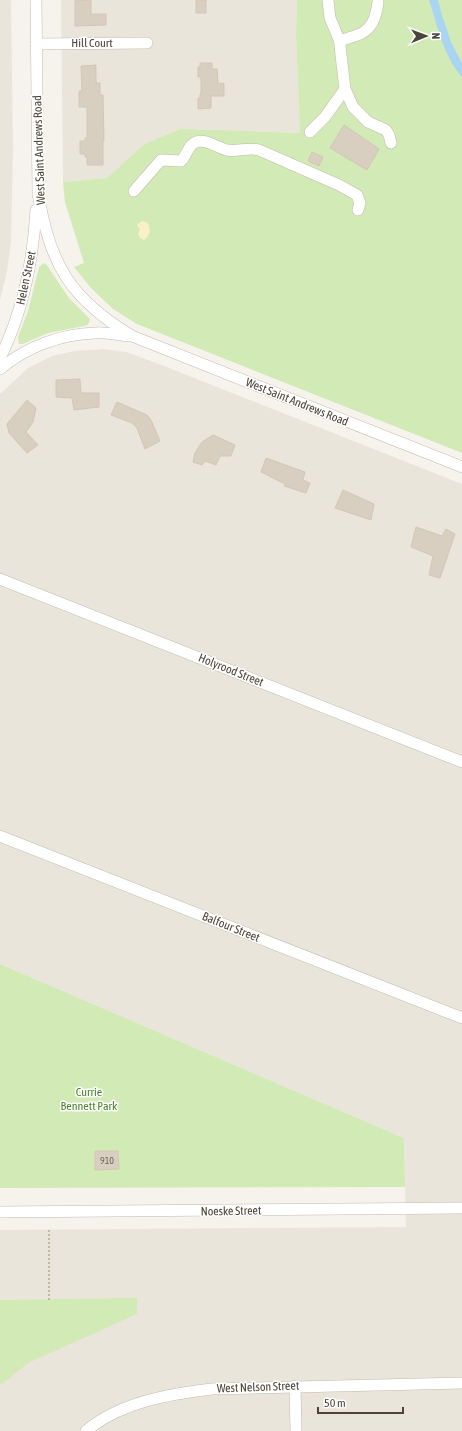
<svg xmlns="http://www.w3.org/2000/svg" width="462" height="1431" font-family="'Asap Condensed',sans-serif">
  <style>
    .residential { fill: #eae5da }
    .green { fill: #d2eab5 }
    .sand { fill: #f9efc9 }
    .water { fill: #a9d4f2 }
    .building { fill: #d8cfc1; stroke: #d3c7b4 }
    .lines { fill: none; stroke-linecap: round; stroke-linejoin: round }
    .minor-casing { stroke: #c2bbae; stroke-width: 12 }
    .path { stroke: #c4b79f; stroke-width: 2; stroke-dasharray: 2 2; stroke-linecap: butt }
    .minor { stroke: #fff; stroke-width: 11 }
    .labels { text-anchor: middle; stroke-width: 3; stroke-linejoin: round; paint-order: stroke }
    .number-label { font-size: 10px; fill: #6e675b }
    .street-label { font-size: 12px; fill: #4b4439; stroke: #fff }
    .park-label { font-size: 12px; fill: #4a7f2a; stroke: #fff }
  </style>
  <rect width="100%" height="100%" fill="#f6f3ec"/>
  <!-- residential -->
  <g class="residential">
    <path d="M0,0H11L13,149L11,241L7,271L0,300Z"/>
    <path d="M61,0H297L296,34L300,133L223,130L180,129L144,144L107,178L63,182Z"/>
    <path d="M104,349L126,352L159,364L462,484V1431H0V1230L406,1227L404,1138L0,964V394L28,368L52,356L75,351Z"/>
  </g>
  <!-- green -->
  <g class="green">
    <path d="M297,0H462V453L137,324L113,309L91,288L74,267L84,263L65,202L63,182L107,178L144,144L180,129L223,130L300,133L296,34Z"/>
    <path d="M44,263L46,264L69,298L90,319L88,325L84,326L48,333L23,344H19L18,337L28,311L39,267Z"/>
    <path d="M0,964L404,1138L405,1187L0,1188Z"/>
    <path d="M137,1298V1314L28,1363L2,1384L0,1382V1300Z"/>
  </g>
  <!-- sand -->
  <path class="sand" d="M142,221L148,223L150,231L148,236L144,240L140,238L138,234L140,229L137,225Z"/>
  <!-- water -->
  <path class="water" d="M429,0H438L441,12L451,42L462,63V77C443,55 438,27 429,0Z"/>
  <!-- building -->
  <g class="building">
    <path d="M75,0H91V14H106V25L75,26Z"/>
    <rect x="196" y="0" width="10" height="13"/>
    <path d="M200,63H212V69H217L218,84L224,83V96H211V108L198,109V98H200V94H201V77H198V67H200Z"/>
    <path d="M96,65V83H100V95H103L104,141H103V165H87V157H85V154H80V141H85V138H87V107H79V91H82L81,66Z"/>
    <path d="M344,125L379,149L367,170L330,148Z"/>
    <path d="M312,152L323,157L319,166L308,161Z"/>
    <path d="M80,379L81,393H99V407L74,410L72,398L56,397V380Z"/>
    <path d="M27,400L36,408L33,422L26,432L38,445L27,453L9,433L7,424Z"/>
    <path d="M117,402L147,415L151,420L160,441L145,449L137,428L132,423L111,415Z"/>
    <path d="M213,435L235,445L231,456H220L216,465L205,461L202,465L193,462L195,453L202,442Z"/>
    <path d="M266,458L305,472L303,480L310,483L306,493L284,486L285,484L261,472Z"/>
    <path d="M343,490L374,504L371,520L335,508Z"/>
    <path d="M416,527L442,536L446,529L455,534L440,578L429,575L433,556L411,547Z"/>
    <path d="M95,1151H118L119,1169L95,1170Z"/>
  </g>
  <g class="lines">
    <defs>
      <g id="minor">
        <path d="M36,0L38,194C51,265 69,298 132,336L462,467"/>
        <path d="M328,0L330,18L340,42"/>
        <path d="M378,2C376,18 372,31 355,36C350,38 344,38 340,42V46L345,89L353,107L368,122L386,130L389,135L391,143"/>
        <path d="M36,44L147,43"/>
        <path d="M310,132L325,117L345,89"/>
        <path d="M134,191L161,160L181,161C187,156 187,147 194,143C204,137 217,148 227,150C237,152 248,147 259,150L339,185L357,195L360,203L358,210"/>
        <path d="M0,358C23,312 33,262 36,210"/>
        <path d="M0,369C26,347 61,334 95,333C106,332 118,335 129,336"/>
        <path d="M0,579L462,762"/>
        <path d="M0,836L462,1018"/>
        <path d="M0,1212L462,1208"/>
        <path d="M295,1386L296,1431"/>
        <path d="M86,1431C120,1402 170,1394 212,1389L462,1383"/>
      </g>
    </defs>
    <!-- minor casing -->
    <use href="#minor" class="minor-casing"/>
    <!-- path -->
    <path class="path" d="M49,1300V1228"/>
    <!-- minor -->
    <use href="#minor" class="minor"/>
  </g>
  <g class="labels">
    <!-- number labels -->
    <g class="number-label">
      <text x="107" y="1164">910</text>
    </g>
    <!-- street labels -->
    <g class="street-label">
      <text x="92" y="47">Hill Court</text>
      <text transform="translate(39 150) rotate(-92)" y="4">West Saint Andrews Road</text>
      <text transform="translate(26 278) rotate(-78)" y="4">Helen Street</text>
      <text transform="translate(297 402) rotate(22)" y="4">West Saint Andrews Road</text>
      <text transform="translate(231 670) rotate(22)" y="4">Holyrood Street</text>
      <text transform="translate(231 927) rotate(22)" y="4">Balfour Street</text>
      <text transform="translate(231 1211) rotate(-1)" y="4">Noeske Street</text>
      <text transform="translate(258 1387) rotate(-2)" y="4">West Nelson Street</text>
    </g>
    <!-- park labels -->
    <g class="park-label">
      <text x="89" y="1096">Currie<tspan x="89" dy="14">Bennett Park</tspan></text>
    </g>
  </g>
  <!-- north arrow -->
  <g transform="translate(426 36) rotate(89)" stroke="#ffffff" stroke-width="3" paint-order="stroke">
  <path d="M0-3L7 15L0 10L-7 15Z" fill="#4b4439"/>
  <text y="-6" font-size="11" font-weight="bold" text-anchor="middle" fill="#4b4439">N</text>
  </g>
  <!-- scale -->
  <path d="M318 1407v6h85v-6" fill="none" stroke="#4b4439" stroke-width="2"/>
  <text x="324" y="1407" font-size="12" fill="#4b4439" stroke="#ffffff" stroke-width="3" paint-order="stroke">50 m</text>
</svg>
